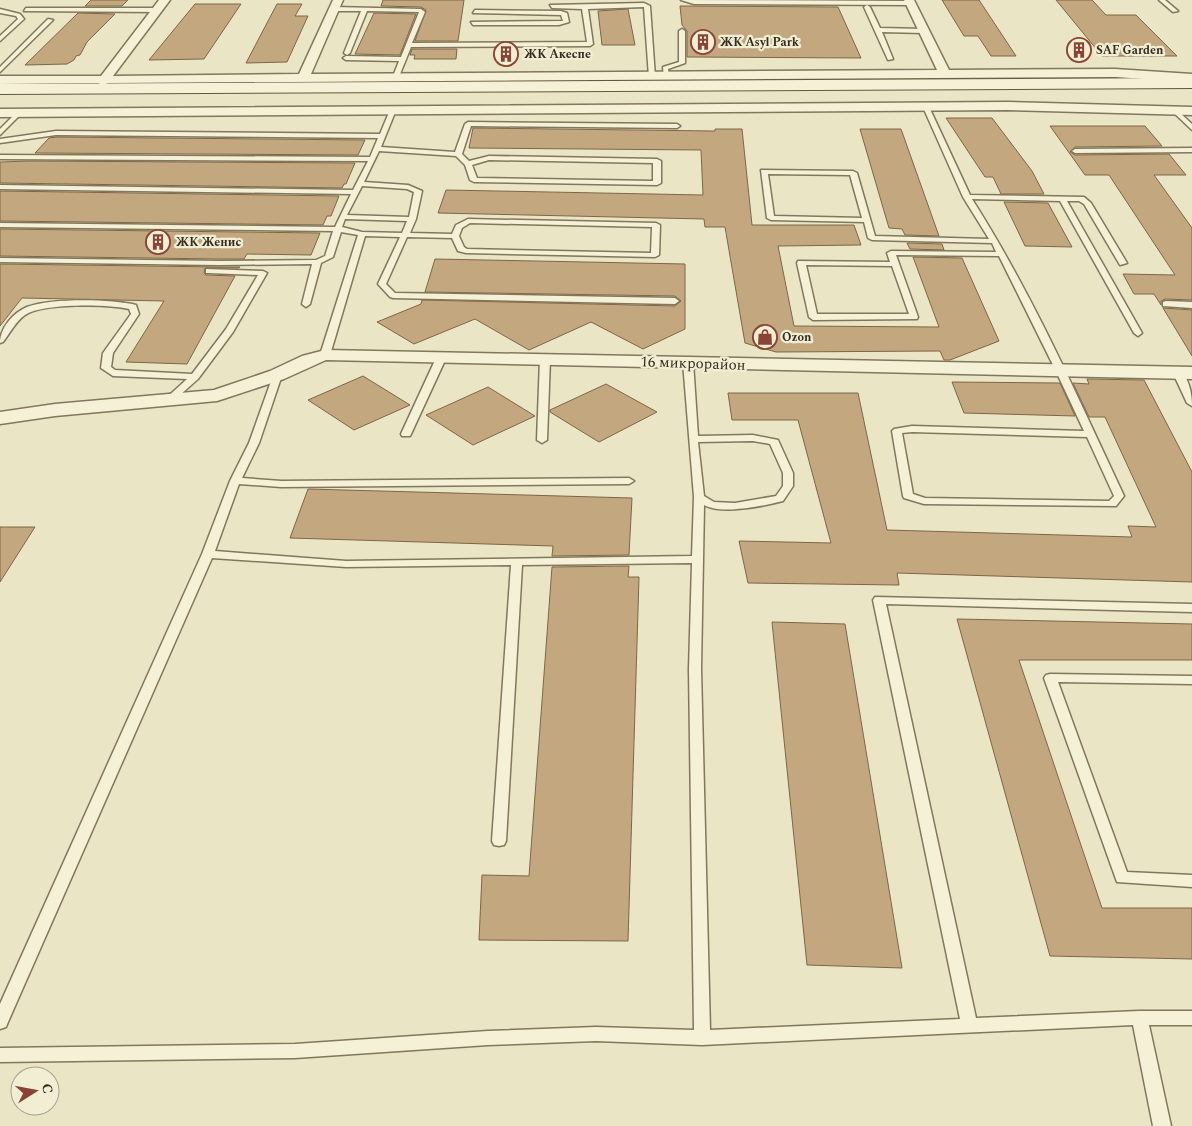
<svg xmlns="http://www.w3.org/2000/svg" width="1192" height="1126" font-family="Spectral,serif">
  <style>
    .building { fill: #c3a87f; stroke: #7e6646 }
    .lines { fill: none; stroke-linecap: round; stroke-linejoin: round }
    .lane-casing { stroke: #82775d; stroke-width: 3 }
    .street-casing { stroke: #82775d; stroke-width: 3 }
    .secondary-casing { stroke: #645840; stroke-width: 2 }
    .lane { fill: #f5f1d7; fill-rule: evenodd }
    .street { fill: #f5f1d7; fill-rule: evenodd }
    .secondary { fill: #f5f1d7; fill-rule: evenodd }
    .labels { text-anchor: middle; stroke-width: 4.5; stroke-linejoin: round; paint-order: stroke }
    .far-poi-label { font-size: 12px; font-weight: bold; fill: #342d1f; stroke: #f1eed4; text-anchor: start }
    .street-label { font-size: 15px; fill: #342d1f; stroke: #f1eed4 }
  </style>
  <rect width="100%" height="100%" fill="#e9e5c5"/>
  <!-- building -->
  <g class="building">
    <path d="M91,0H128L122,6H85Z"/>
    <path d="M383,0H464L458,41H415L426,10L421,7L381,6Z"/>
    <path d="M942,0H979L1016,56H991L978,36H964Z"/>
    <path d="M1056,0H1092L1106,15H1136L1177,56H1102Z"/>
    <path d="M195,4H241L204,59L149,60Z"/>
    <path d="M277,4H302L295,16H308L287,62L246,63Z"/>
    <path d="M680,6L838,7L861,58L687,57V31L682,25Z"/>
    <path d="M628,9L635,45H602L598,11Z"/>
    <path d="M78,13L115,14L87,42L80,55L76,56L74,60L67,64L25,65Z"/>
    <path d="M374,13L416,14L400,55L355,54Z"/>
    <path d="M412,49H457L456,59H414L415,55H410Z"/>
    <path d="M946,118H992L1032,171L1044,194H1001L993,177H985Z"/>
    <path d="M1050,126H1145L1162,146L1075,147L1070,152L1075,155L1169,154L1186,175H1154L1192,228V300L1165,299L1161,301V305L1154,294H1134L1123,274L1175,275L1109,175H1085Z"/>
    <path d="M473,128L715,131V129H742L752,225H854L861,245L778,246L794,326L939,327L913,257L962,258L999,341L950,360H944L940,351L776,352L745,343L725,227H705L704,219L438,213L446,190L703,195L701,150L469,148Z"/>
    <path d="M860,129H901L939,236L905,235L902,229L889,228Z"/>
    <path d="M56,137L365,140L358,155L35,153L49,138Z"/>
    <path d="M28,161L355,163L346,184H344L342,188L0,183V162Z"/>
    <path d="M0,191L339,196L331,216H327L323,225L0,221Z"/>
    <path d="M1004,202L1048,203L1072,247L1025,246Z"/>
    <path d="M0,229L320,233L311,255L247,254L244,259H220L0,256Z"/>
    <path d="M907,243L942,244L944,250L910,249Z"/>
    <path d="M435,259L685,264V329L643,349L591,322L529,350L475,319L414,344L377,322L421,304L422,300L675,306L681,301L675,296L425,292Z"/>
    <path d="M0,264L220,267H240L239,268H205L204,273L206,275L235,276L187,364L126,362L164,301L22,298L0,326Z"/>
    <path d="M1163,308L1192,310V356Z"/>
    <path d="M363,376L410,405L354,430L308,400Z"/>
    <path d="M1087,379L1144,380L1192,472V582L897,573L899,585L748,583L739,541L831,543L798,420H732L728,393H858L887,530L1132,537L1128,526L1156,527L1105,417H1089L1073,383L1089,384Z"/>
    <path d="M952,382L1060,383L1075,416L964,413Z"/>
    <path d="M606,384L657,412L599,442L550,412V410Z"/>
    <path d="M488,387L535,416L473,445L426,415Z"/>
    <path d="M308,489L632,498L629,555L552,556L553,546L290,538Z"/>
    <path d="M0,527H35L0,582Z"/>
    <path d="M629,566L628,577H639L628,941L479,940L482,875L529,876L552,567Z"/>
    <path d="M957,619L1192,624V660H1019L1102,908H1192V959L1050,956Z"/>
    <path d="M772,622L845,624L902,968L807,965Z"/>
  </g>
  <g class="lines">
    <defs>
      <g id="lane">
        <path d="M681,0L910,1L913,3L910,5L694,4Z"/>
        <path d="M1159,0H1165L1178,11L1173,12Z"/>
        <path d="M644,3L650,6L655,77L652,79L649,77L644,7L588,9L593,44L590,46L411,47L398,79L395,81L392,79L399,61L346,60L343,58L346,56L401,57L419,12L367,11L350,53L347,55L344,53L361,11H334L331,9L334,7L421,9L425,12L412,43L587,42L582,9L552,8L550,5Z"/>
        <path d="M867,5L870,7L880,28L924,29L927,31L924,33L882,32L893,59L888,60L864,7Z"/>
        <path d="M26,8H157L160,10L157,12L24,11Z"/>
        <path d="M0,9L20,14L24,19L0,41V36L18,19L16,16L0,13Z"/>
        <path d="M475,10L561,11L567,13L569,22L559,25H473L471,22L563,21L561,15L473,13Z"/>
        <path d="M48,19L53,20L0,72V67Z"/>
        <path d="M682,29L685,31V63L668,69L669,77L664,78L663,67L679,62V31Z"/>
        <path d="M926,105L929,107L970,195L1084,197L1091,203L1127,263L1120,265L1084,204L1079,201H1067L1142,333L1138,336L1134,333L1060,201L972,199C1032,293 1077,396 1124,496L1116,506L924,504L904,498L903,496L892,431L894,429L912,426L1084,431L1055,369L999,256L896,255L918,317L917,319L813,320L809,317L797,263L798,261L890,262L887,253L891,251L996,252L992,243L872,240L868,238L864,222L771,220L767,218L761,170L853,171L857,173L875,236L989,239L963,197L923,107ZM768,174L850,175L862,218L774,216ZM806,265L892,266L909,314H817ZM912,432L1087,437L1114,496L1109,501L925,498L913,494L902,433Z"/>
        <path d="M393,108L396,110L381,147L455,152L465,124L468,122L677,124L680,126L677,128L471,126L462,154L469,161L489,156L657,159L661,161V183L657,185L474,182L470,180L465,165L456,156L379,151L364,182L408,185L422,191L416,219L410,233L452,234L456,225L468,219L656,223L660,225L659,255L655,257L466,253L458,251L452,238L407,237L386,284L395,293L675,298L679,301L675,304L393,298L390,297L378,284L400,237L365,236L330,355L325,358L320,355L358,235L341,232L333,257L321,263L310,304L306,307L302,304L312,264L220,265L0,262V258L220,261L316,260L325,256L333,231L0,227V223L335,227L351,194L0,189V185L353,190L368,161L0,159V155L370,157L378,138L56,135L0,143V139L56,131L380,134L390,110ZM489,160L653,163V181L477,178L472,165ZM362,186L407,189L414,192L409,217L347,215ZM345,219L407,221L402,233L362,232L342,227ZM470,223L652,227L651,253L467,249L464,247L459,236L462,228Z"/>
        <path d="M1174,111H1178L1192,124V130L1174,113Z"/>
        <path d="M17,112L22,113L0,135V129Z"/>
        <path d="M1192,148V152L1075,153L1072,151L1075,149Z"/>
        <path d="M206,269L263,271L267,273L233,332L198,379L171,403L168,404L163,401L187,379L113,376L101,368L103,353L131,314L129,309C108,304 43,303 25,315C16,321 10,333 3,342L0,343C0,328 13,313 27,307C51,298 111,299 136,305L139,314L113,353L111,367L115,370L192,374L226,329L258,275L209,273H206Z"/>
        <path d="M1166,301L1192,302V308L1163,306V302Z"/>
        <path d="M442,353L447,356L411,434L410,436H402L401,434L437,356Z"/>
        <path d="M545,356L550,359L547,440L542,443L537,440L540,359Z"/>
        <path d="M688,359L693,362L698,436L753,435L778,440L793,473V486L783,501C764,506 721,515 704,505L701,669L710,1030L960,1019L873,600L875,597L1192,604V612L886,604L976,1018L1139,1011H1192V1025H1149L1171,1126H1153L1133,1025L702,1045L596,1041L488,1045L295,1058L0,1062V1048L295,1044L488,1031L596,1027L694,1030L689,669L692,563L522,565L506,841L504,845L499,846L494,845L492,841L511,565L346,567L212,558L8,1022L6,1027L0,1029V1004L202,554L230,481L249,443L274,373L277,372L282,375L259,443L242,478L281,481L629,478L634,481L629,484L281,487L239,484L215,551L346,561L692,556L694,497L683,362ZM753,441L770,444L783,473V486L776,496L735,503L714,502L704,496L698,442Z"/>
        <path d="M1178,370C1189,375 1192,395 1192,406L1187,403L1173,373Z"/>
        <path d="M1050,674L1192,676V684L1058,682L1127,872L1192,875V887L1117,882L1044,678L1046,675Z"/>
      </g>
      <g id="street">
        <path d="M159,0H170L113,76L299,74L333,0H343L311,74L937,70L904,0H914L949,70L1115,69L1192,74V82L1115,77L108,83L103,85L98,83L0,84V76H101Z"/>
        <path d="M1007,102L1192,107V115L1007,110L0,117V109Z"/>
        <path d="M325,350L1192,367V379L326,360L284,379L217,401L55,416L0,424V412L55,404L214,390L270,371L302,356Z"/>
      </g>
      <path id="secondary" d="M1192,78V88L0,94V84Z"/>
    </defs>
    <!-- lane casing -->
    <use href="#lane" class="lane-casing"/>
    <!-- street casing -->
    <use href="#street" class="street-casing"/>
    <!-- secondary casing -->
    <use href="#secondary" class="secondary-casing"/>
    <!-- lane -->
    <use href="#lane" class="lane"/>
    <!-- street -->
    <use href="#street" class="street"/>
    <!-- secondary -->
    <use href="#secondary" class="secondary"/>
  </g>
  <!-- icons -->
  <defs>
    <symbol id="building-ring" viewBox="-11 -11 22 22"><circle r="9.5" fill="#f1eed4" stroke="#8a4334" stroke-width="1.5"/><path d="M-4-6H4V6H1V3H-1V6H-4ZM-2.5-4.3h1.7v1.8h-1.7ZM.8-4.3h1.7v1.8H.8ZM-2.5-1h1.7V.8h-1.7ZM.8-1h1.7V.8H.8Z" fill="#8a4334"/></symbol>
    <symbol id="shop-ring" viewBox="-11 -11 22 22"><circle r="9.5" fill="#f1eed4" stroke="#8a4334" stroke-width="1.5"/><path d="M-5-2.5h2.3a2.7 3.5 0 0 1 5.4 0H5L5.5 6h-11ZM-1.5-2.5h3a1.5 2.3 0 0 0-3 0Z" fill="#8a4334"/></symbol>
  </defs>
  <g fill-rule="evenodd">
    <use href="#building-ring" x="689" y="28" width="28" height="28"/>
    <use href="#building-ring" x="1065" y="36" width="28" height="28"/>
    <use href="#building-ring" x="492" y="40" width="28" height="28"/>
    <use href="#building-ring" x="144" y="228" width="28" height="28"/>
    <use href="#shop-ring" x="751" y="323" width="28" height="28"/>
  </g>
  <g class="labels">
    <!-- far-poi labels -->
    <g class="far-poi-label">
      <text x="720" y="46">ЖК Asyl Park</text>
      <text x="1096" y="54">SAF Garden</text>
      <text x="524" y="58">ЖК Акеспе</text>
      <text x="176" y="246">ЖК Женис</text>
      <text x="782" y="341">Ozon</text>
    </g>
    <!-- street labels -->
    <g class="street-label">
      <text transform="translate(693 363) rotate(2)" y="5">16 микрорайон</text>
    </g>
  </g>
  <!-- north arrow -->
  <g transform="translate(35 1091) rotate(79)"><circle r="24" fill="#f1eed4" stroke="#a5a18c"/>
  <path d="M0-4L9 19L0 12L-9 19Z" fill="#8a4334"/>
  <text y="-8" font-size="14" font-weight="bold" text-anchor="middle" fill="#342d1f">С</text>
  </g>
</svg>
